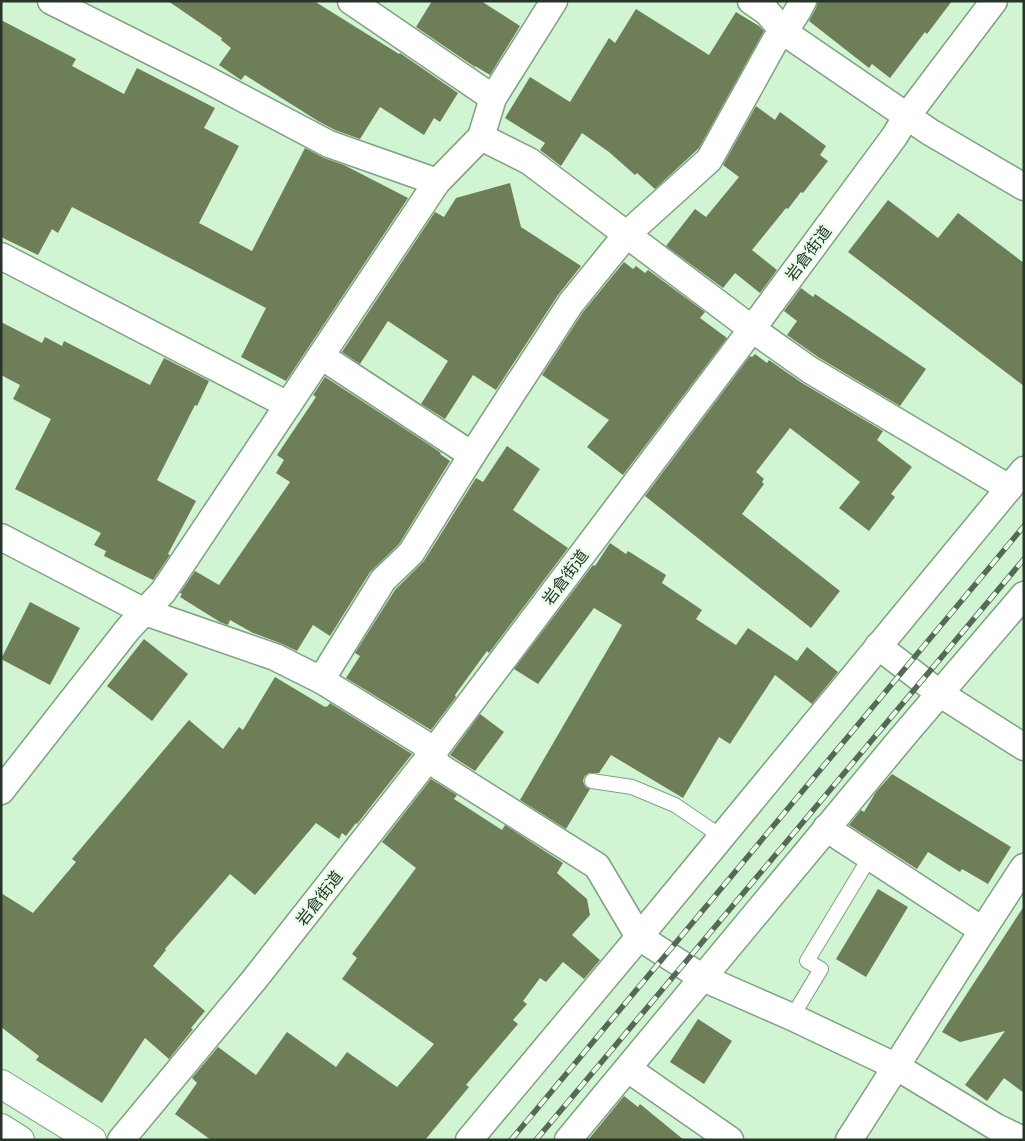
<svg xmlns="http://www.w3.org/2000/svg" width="1025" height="1141" font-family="'Space Grotesk','Noto Sans JP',sans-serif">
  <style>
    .building { fill: #6e7e58 }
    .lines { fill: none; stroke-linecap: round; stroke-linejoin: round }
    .lane-casing { stroke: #7fa181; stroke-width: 16 }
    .street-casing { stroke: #7fa181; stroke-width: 29 }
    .primary-casing { stroke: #7fa181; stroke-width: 30 }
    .lane { stroke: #fff; stroke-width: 14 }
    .street { stroke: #fff; stroke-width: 26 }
    .primary { stroke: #fff; stroke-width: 28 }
    .rail-casing { stroke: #556957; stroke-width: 5.5 }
    .rail { stroke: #e8fee9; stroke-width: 4; stroke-dasharray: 11; stroke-linecap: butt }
    .labels { text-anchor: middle; stroke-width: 5; stroke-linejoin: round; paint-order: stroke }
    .street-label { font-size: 16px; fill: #273528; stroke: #e8fee9 }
  </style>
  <rect width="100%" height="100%" fill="#d1f5d3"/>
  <!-- building -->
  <g class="building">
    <path d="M168,1H314L399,54L400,53L458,93L440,122L434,118L424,135L380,107L360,139L335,130L318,121L245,75L241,80L219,65L231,48L221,40L222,38Z"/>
    <path d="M432,1H481L520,26L490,75L475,66V67L416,27Z"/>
    <path d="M818,1H952L927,34L925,32L890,78L872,64L869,68L809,21L816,8Z"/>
    <path d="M636,9L709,55L736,12L759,26L764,31L699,148L655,189L637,173L635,175L609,152L582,133L561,166L540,150L545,143L505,118L530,77L570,102L609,38L615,43Z"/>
    <path d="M1,20L76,59L72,66L124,94L137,68L215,108L204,128L239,146L199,223L252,251L305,148L324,158L344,165L408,198L286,381L241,357L266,308L72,207L58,233L52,229L38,255L1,237Z"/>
    <path d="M756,106L775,120L780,112L826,146L820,155L828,161L803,193L801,192L788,209L786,208L752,250L777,270L760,293L735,273L723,288L666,246L695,209L706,217L739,177L723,165Z"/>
    <path d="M510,183L521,227L581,266L558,295L496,390L473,375L445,419L421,404L448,361L388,321L360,364L342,352L435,212L444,217L456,198Z"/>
    <path d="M888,200L938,238L958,213L1024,263V386L848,252Z"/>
    <path d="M624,262L633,269L636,266L645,273L648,270L705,312L700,318L727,338L623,475L587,447L609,420L542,375L583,312Z"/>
    <path d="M801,288L813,297L815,294L926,369L900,406L818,357L787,335L797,321L784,311Z"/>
    <path d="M1,322L42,343L45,337L62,346L64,341L150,385L164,358L209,381L197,406L195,405L157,480L196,501L168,554L170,555L153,580L104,556L106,551L94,545L101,533L15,489L51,419L13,399L20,385L1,375Z"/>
    <path d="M755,354L767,363L769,360L802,383L883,431L877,440L912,467L891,494L895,497L869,531L839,508L860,482L790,428L756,472L764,479L762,482L764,484L742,514L840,591L811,628L645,496L750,356L752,357Z"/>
    <path d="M325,377L428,444L441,453L440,454L450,461L399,544L370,572L330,636L313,625L297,651L280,643L253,633L230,620L228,625L220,622L180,597L182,594L180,593L195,571L219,585L290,482L276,473L284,460L277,455L316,397L313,395Z"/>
    <path d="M507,446L540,469L513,510L568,548L489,653L487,651L455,695L456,697L431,730L346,678L360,656L355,653L395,590L424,561L476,478L483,482Z"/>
    <path d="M610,543L626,554L628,551L666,575L662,583L702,610L696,619L739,647L736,645L748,628L797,661L807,647L838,672L812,704L775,675L730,744L719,737L683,798L611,755L599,773H589L585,776L583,780L584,784L586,787L590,789L566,829L520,800L622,625L594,608L538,684L514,669L593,565L595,566Z"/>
    <path d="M30,602L80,628L50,685L1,659Z"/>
    <path d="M144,639L188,674L152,721L107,686Z"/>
    <path d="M275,677L325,707L326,706L327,707L330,703L412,754L357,824L356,823L346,836L342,833L339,839L316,823L255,895L230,874L165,949L166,950L153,966L205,1011L191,1028L193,1029L169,1059L145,1038L102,1103L36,1060L39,1056L1,1027V893L33,913L76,862L72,859L189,720L223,749L239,727L243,730Z"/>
    <path d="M480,714L504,732L475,771L450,755Z"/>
    <path d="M892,774L1011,847L988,884L962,869L960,872L928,852L917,869L849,825L861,810L864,812L876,792Z"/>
    <path d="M431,779L457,795L454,799L502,830L505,825L563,863L557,873L587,899L590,915L572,935L600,960L584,979L563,962L546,982L540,978L523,1001L527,1004L513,1020L518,1024L466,1085L469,1087L425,1140H211L175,1114L197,1083L192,1078L218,1047L256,1075L287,1032L336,1067L347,1052L397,1087L434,1044L342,979L357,958L352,954L416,868L382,842Z"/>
    <path d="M878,889L908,907L866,977L836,959Z"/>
    <path d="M1024,906V1093L1004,1078L987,1101L965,1085L1005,1031L960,1042L942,1032Z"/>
    <path d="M698,1019L732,1041L704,1084L670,1062Z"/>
    <path d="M624,1096L638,1107L640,1104L684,1140H588Z"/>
  </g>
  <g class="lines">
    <defs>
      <g id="lane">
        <path d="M592,781L632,787L675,805L722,837"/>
        <path d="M792,1017L821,969L807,961L870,857"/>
      </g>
      <g id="street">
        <path d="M51,1L204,78L329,144L437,182"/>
        <path d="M351,1L493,98"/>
        <path d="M751,1L767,12L784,32L930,132L1024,187"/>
        <path d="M481,137L529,161L752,329L810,370L1009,488"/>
        <path d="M1,256L288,405"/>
        <path d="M321,356L472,455"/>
        <path d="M1,537L145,612L275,657L321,680L423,743L431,755L440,767L597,866L639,937L703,978L792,1017L897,1067L996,1127L1023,1140"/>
        <path d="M878,646L939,693L1024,747"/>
        <path d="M321,680L383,580L411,553L472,455L571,303L627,234L709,160L775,41C787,29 795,17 803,1"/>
        <path d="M1,791L128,629L163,592L437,182L481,137L493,98L554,1"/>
        <path d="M826,828L982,930"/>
        <path d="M628,1069L730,1140"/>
        <path d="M121,1140L254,980L431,755L752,329L894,137L907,116L994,1"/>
        <path d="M469,1140L639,937L1024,470"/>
        <path d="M568,1140L905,734L1024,595"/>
        <path d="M849,1140C908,1049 964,957 1024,867"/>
      </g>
      <g id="primary">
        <path d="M1,1084L92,1140"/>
        <path d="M1,1128L20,1140"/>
      </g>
    </defs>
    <!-- lane casing -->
    <use href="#lane" class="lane-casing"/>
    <!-- street casing -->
    <use href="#street" class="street-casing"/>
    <!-- primary casing -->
    <use href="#primary" class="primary-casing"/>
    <!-- lane -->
    <use href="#lane" class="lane"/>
    <!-- street -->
    <use href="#street" class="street"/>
    <!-- primary -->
    <use href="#primary" class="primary"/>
    <defs>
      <g id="rail">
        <path d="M511,1140L1024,526"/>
        <path d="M536,1140L1024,559"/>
      </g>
    </defs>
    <!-- rail casing -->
    <use href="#rail" class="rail-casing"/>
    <!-- rail -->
    <use href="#rail" class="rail"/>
  </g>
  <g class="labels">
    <!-- street labels -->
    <g class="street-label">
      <text transform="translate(808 253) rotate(-53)" y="6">岩倉街道</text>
      <text transform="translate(565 577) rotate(-53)" y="6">岩倉街道</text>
      <text transform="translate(319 898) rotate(-52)" y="6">岩倉街道</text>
    </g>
  </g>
  <!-- border -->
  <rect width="1025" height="1141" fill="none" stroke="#273528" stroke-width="5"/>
</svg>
